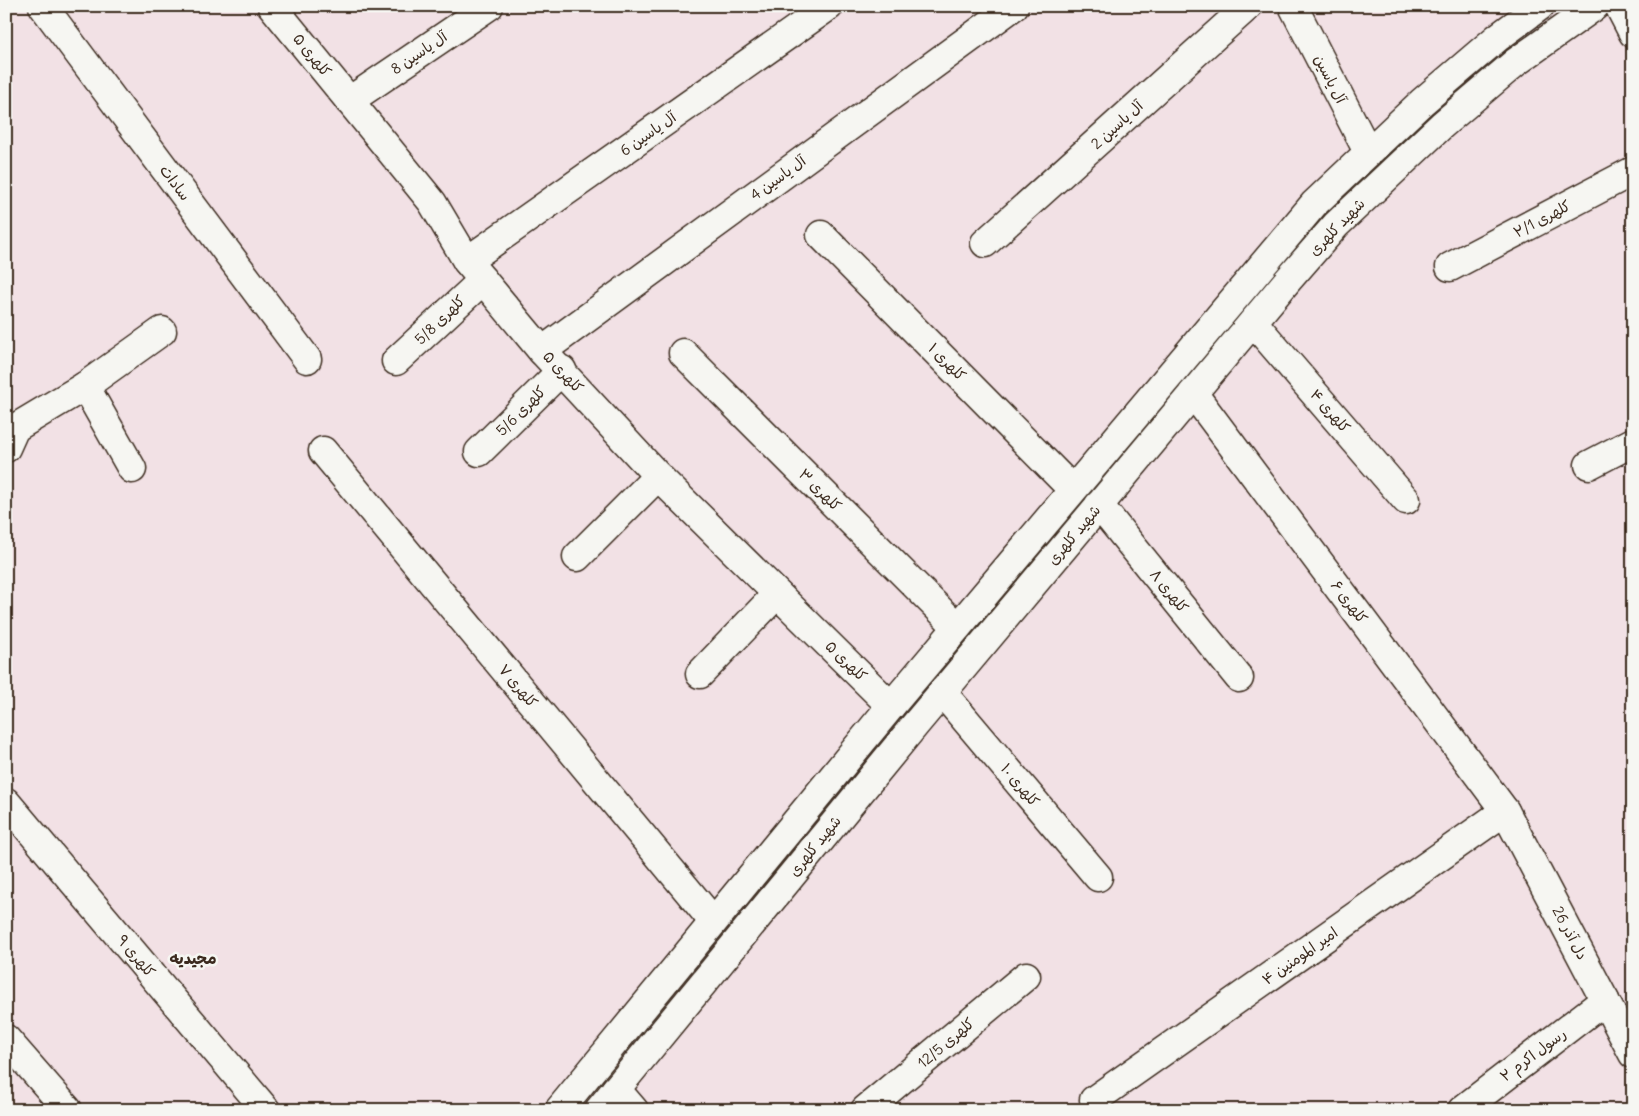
<svg xmlns="http://www.w3.org/2000/svg" width="1639" height="1116" font-family="Delius,'Playpen Sans Arabic',sans-serif">
  <style>
    .lines { fill: none; stroke-linecap: round; stroke-linejoin: round }
    .street-casing { stroke: #3b2a1e; stroke-width: 31 }
    .secondary-casing { stroke: #3b2a1e; stroke-width: 31 }
    .street { stroke: #f6f6f2; stroke-width: 28 }
    .secondary { stroke: #f6f6f2; stroke-width: 28 }
    .labels { text-anchor: middle; stroke-width: 5; stroke-linejoin: round; paint-order: stroke }
    .street-label { font-size: 15px; fill: #3b2a1e; stroke: #f6f6f2 }
    .neighbourhood-label { font-size: 16px; font-weight: bold; fill: #3b2a1e; stroke: #f6f6f2 }
  </style>
  <rect width="100%" height="100%" fill="#f2e1e5"/>
  <filter id="ink" filterUnits="userSpaceOnUse"><feTurbulence type="fractalNoise" baseFrequency=".02" numOctaves="2"/><feDisplacementMap in="SourceGraphic" scale="10" xChannelSelector="R" yChannelSelector="G"/><feConvolveMatrix kernelMatrix="1 2 1 2 8 2 1 2 1" color-interpolation-filters="sRGB"/></filter>
  <g filter="url(#ink)">
    <g class="lines">
      <defs>
        <g id="street">
          <path d="M43,6L307,359"/>
          <path d="M272,6L432,202L467,261L542,351L658,476L891,706"/>
          <path d="M1293,6L1368,152"/>
          <path d="M1619,6L1633,33"/>
          <path d="M349,101L489,6"/>
          <path d="M821,235L1072,489"/>
          <path d="M985,243L1248,6"/>
          <path d="M467,261L829,6"/>
          <path d="M1450,267L1633,171"/>
          <path d="M1253,322L1406,500"/>
          <path d="M542,351L1014,6"/>
          <path d="M683,353L957,627"/>
          <path d="M396,361L483,280"/>
          <path d="M85,386L132,469"/>
          <path d="M1193,393L1505,811L1633,1054"/>
          <path d="M6,448L15,428L85,386L162,331"/>
          <path d="M323,451L713,921"/>
          <path d="M479,452L562,370"/>
          <path d="M1589,465L1633,442"/>
          <path d="M1099,505L1239,678"/>
          <path d="M577,557L658,476"/>
          <path d="M700,674L777,594"/>
          <path d="M942,692L1098,877"/>
          <path d="M6,802L266,1110"/>
          <path d="M6,1039L68,1110"/>
          <path d="M616,1089L634,1110"/>
          <path d="M1094,1100L1505,811"/>
          <path d="M865,1110L1026,976"/>
          <path d="M1462,1110L1605,1000"/>
        </g>
        <g id="secondary">
          <path d="M559,1110L891,706L1314,204L1422,102L1497,38L1540,6"/>
          <path d="M599,1110L915,725L1288,280L1336,225L1442,125L1516,62L1595,6"/>
        </g>
      </defs>
      <!-- street casing -->
      <use href="#street" class="street-casing"/>
      <!-- secondary casing -->
      <use href="#secondary" class="secondary-casing"/>
      <!-- street -->
      <use href="#street" class="street"/>
      <!-- secondary -->
      <use href="#secondary" class="secondary"/>
    </g>
  </g>
  <g class="labels">
    <!-- street labels -->
    <g class="street-label">
      <text transform="translate(419 53) rotate(-34)" y="5">آل یاسین 8</text>
      <text transform="translate(312 55) rotate(51)" y="5">کلهری ۵</text>
      <text transform="translate(1330 79) rotate(63)" y="5">آل یاسین</text>
      <text transform="translate(1117 125) rotate(-42)" y="5">آل یاسین 2</text>
      <text transform="translate(648 134) rotate(-35)" y="5">آل یاسین 6</text>
      <text transform="translate(778 178) rotate(-36)" y="5">آل یاسین 4</text>
      <text transform="translate(175 183) rotate(53)" y="5">سادات</text>
      <text transform="translate(1542 219) rotate(-28)" y="5">کلهری ۲/1</text>
      <text transform="translate(1337 227) rotate(-46)" y="5">شهید کلهری</text>
      <text transform="translate(440 320) rotate(-44)" y="5">کلهری 5/8</text>
      <text transform="translate(947 362) rotate(45)" y="5">کلهری ۱</text>
      <text transform="translate(563 372) rotate(47)" y="5">کلهری ۵</text>
      <text transform="translate(521 411) rotate(-45)" y="5">کلهری 5/6</text>
      <text transform="translate(1330 411) rotate(49)" y="5">کلهری ۴</text>
      <text transform="translate(820 490) rotate(45)" y="5">کلهری ۳</text>
      <text transform="translate(1074 535) rotate(-50)" y="5">شهید کلهری</text>
      <text transform="translate(1169 591) rotate(51)" y="5">کلهری ۸</text>
      <text transform="translate(1349 602) rotate(53)" y="5">کلهری ۶</text>
      <text transform="translate(846 661) rotate(44)" y="5">کلهری ۵</text>
      <text transform="translate(518 686) rotate(50)" y="5">کلهری ۷</text>
      <text transform="translate(1020 785) rotate(50)" y="5">کلهری ۱۰</text>
      <text transform="translate(815 846) rotate(-51)" y="5">شهید کلهری</text>
      <text transform="translate(1570 933) rotate(62)" y="5">دل آذر 26</text>
      <text transform="translate(136 956) rotate(50)" y="5">کلهری ۹</text>
      <text transform="translate(1300 956) rotate(-35)" y="5">امیر المومنین ۴</text>
      <text transform="translate(946 1043) rotate(-40)" y="5">کلهری 12/5</text>
      <text transform="translate(1533 1055) rotate(-37)" y="5">رسول اکرم ۲</text>
    </g>
    <!-- neighbourhood labels -->
    <g class="neighbourhood-label">
      <text x="193" y="964">مجیدیه</text>
    </g>
  </g>
  <!-- margin -->
  <rect width="1639" height="1116" fill="none" stroke="#f6f6f2" stroke-width="25"/>
  <rect x="12" y="12" width="1614" height="1091" fill="none" stroke="#3b2a1e" stroke-width="2" filter="url(#ink)"/>
</svg>
